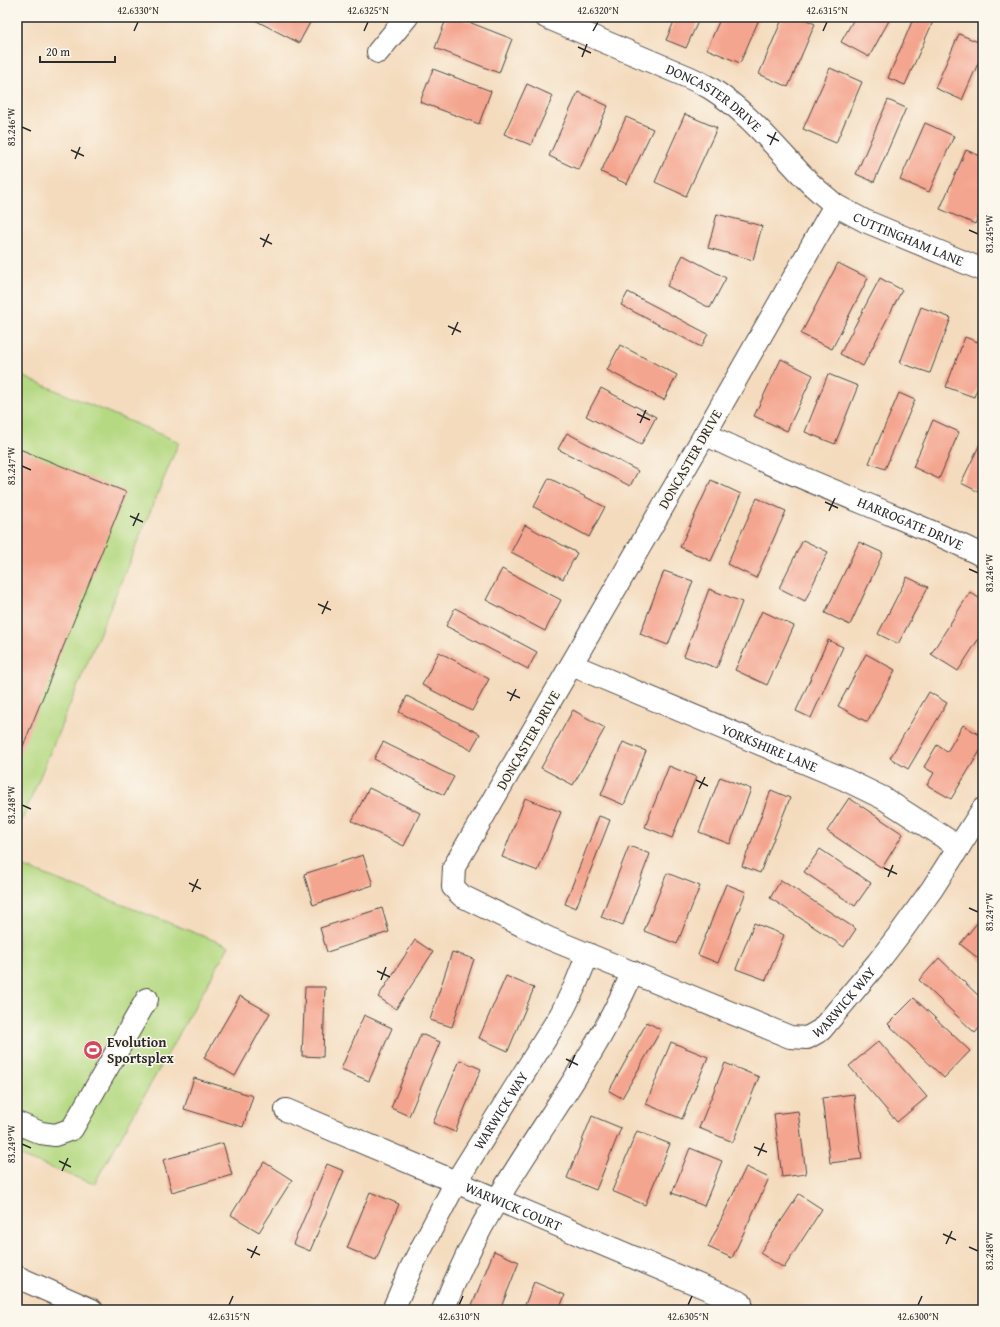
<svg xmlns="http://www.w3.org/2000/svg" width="1000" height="1327" font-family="'Gentium Book Plus',serif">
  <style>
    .green { fill: #b5d982; stroke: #708256 }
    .building { fill: #f4a58f }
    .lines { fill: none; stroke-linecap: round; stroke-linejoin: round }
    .minor-casing { stroke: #494541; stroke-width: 24 }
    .major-casing { stroke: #494541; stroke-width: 24 }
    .minor { stroke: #fff; stroke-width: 22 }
    .major { stroke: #fff; stroke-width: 22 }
    .ticks { fill: none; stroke: #2b2b2b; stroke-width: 1.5 }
    .labels { text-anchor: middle; stroke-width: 3; stroke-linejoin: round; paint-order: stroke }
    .street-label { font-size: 14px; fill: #2b2b2b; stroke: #fbf7ec }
    .poi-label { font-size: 14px; font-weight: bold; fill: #2b2b2b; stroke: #fbf7ec; text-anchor: start }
    .neatline { fill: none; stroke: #2b2b2b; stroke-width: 1.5 }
    .ticks-label { font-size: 10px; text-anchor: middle; fill: #2b2b2b }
  </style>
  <rect width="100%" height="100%" fill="#fbf7ec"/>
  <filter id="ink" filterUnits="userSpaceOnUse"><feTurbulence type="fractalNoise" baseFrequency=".025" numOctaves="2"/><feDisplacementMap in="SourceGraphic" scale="8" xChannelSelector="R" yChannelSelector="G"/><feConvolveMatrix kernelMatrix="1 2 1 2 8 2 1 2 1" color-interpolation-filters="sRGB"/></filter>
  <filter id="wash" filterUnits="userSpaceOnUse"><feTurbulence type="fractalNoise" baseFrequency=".012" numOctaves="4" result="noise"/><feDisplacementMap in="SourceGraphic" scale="16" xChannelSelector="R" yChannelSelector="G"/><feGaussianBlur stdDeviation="0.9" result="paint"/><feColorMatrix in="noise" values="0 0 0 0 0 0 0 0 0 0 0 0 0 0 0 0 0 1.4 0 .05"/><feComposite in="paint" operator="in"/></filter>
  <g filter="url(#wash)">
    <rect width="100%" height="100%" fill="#f4dbbe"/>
    <!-- green -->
    <g class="green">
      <path d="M17,374L179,442L17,832Z"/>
      <path d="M17,864L229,946L94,1184L17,1155Z"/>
    </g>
    <g id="blocks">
      <!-- building -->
      <g class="building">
        <path d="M249,17H313L299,43Z"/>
        <path d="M447,17H456L512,39L499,73L435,48Z"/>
        <path d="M676,17H700L686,48L666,40Z"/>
        <path d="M721,17H760L740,63L707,49Z"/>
        <path d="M783,17H800L815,24L788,87L759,74Z"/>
        <path d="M855,17H891L869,57L841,42Z"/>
        <path d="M914,17H935L905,85L888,78Z"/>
        <path d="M959,34L983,44V52L962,100L935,88Z"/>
        <path d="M830,68L862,82L836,143L803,129Z"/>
        <path d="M433,69L491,91L479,124L420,102Z"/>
        <path d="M527,84L553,96L531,145L504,134Z"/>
        <path d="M578,92L608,106L579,170L549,156Z"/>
        <path d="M888,100L906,108L874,182L856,174Z"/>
        <path d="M685,114L717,128L686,196L655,182Z"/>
        <path d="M626,117L653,129L627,184L601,172Z"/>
        <path d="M925,123L954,136L929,192L900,180Z"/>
        <path d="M966,150L983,157V206L975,224L940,209Z"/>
        <path d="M717,214L762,226L753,260L708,248Z"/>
        <path d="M683,255L726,278L710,308L667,286Z"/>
        <path d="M838,263L868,278L832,349L801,334Z"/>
        <path d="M880,278L902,290L863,366L840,354Z"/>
        <path d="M628,292L708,334L701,347L621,305Z"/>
        <path d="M921,307L951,318L930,373L900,363Z"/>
        <path d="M965,337L983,344V374L974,397L946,387Z"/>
        <path d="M620,345L677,375L664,400L607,370Z"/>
        <path d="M781,359L813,375L787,431L754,416Z"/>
        <path d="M828,374L858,386L835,444L805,432Z"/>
        <path d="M601,388L656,417L641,445L586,416Z"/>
        <path d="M899,393L915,400L885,469L869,463Z"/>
        <path d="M933,420L959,432L939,479L913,467Z"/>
        <path d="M567,433L638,471L630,486L558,449Z"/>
        <path d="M980,444L983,445V494L961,483Z"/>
        <path d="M17,448L126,492L17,761Z"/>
        <path d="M549,478L605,507L589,537L534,507Z"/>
        <path d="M711,480L741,494L711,561L680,547Z"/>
        <path d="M757,498L786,511L756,578L727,564Z"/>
        <path d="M525,525L577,553L563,579L511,552Z"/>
        <path d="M803,540L828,552L805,601L779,588Z"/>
        <path d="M859,542L883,553L850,625L825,613Z"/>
        <path d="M502,569L561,600L545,631L486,600Z"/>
        <path d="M664,571L693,581L668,645L640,634Z"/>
        <path d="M907,577L928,587L898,644L878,634Z"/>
        <path d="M709,589L742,602L717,668L684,656Z"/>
        <path d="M970,592L983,601V632L958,671L931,654Z"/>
        <path d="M455,608L537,652L528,669L446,626Z"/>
        <path d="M762,611L794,626L767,685L735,670Z"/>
        <path d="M828,640L843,647L811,718L796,711Z"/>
        <path d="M439,652L489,679L472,711L422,685Z"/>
        <path d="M866,654L895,670L867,722L838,706Z"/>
        <path d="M929,692L947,703L908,769L890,758Z"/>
        <path d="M407,696L480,734L471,750L399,712Z"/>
        <path d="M573,710L605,728L573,785L541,768Z"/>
        <path d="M963,725L983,737V746L951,799L927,785L934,773L924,767L937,745L947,752Z"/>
        <path d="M383,742L454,777L444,795L374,759Z"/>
        <path d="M623,742L646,751L624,805L601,795Z"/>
        <path d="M669,766L696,777L672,838L645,827Z"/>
        <path d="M720,777L751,789L730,844L699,832Z"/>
        <path d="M369,788L420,813L404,846L352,821Z"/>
        <path d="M771,790L790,798L760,873L742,866Z"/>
        <path d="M525,798L561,812L538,871L502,857Z"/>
        <path d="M849,798L903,834L882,868L827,831Z"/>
        <path d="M599,816L610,820L576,908L565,904Z"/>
        <path d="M629,846L650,854L623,925L601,917Z"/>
        <path d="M820,849L871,883L855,906L804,872Z"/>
        <path d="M363,855L373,885L313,905L304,874Z"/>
        <path d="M667,873L700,886L677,944L644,931Z"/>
        <path d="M781,880L856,929L844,947L770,898Z"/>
        <path d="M726,884L746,892L718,963L698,955Z"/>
        <path d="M382,908L389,932L327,952L320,928Z"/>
        <path d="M982,917L983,918V962L960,944Z"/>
        <path d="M754,923L784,935L766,980L736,969Z"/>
        <path d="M415,940L433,952L396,1009L378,997Z"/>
        <path d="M452,952L474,959L452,1027L430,1020Z"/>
        <path d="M939,958L983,1000V1024L975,1033L919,980Z"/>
        <path d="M506,976L534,988L508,1051L479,1038Z"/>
        <path d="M305,987H325L323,1057L302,1056Z"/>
        <path d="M240,996L270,1013L235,1076L204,1058Z"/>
        <path d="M914,998L970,1051L944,1078L888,1024Z"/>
        <path d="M364,1015L392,1028L369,1081L341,1069Z"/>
        <path d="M647,1022L661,1030L622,1098L609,1091Z"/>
        <path d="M421,1034L440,1042L409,1116L391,1108Z"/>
        <path d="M879,1041L927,1097L897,1122L849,1066Z"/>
        <path d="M671,1042L708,1057L682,1119L646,1104Z"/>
        <path d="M460,1060L481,1069L455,1132L433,1123Z"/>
        <path d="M725,1063L759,1077L733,1142L699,1128Z"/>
        <path d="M194,1078L253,1096L243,1127L184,1109Z"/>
        <path d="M854,1094L862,1159L830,1163L822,1098Z"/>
        <path d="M798,1111L806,1174L782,1177L774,1114Z"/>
        <path d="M592,1116L621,1128L596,1190L567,1178Z"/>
        <path d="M637,1131L670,1144L645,1205L612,1191Z"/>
        <path d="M223,1143L232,1175L172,1192L163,1160Z"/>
        <path d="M690,1148L722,1161L704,1206L672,1193Z"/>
        <path d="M264,1162L292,1180L259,1232L231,1215Z"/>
        <path d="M327,1164L344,1171L310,1251L293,1244Z"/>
        <path d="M746,1167L769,1178L732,1258L708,1247Z"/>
        <path d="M370,1192L399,1204L376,1260L347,1248Z"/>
        <path d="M799,1194L822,1209L784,1268L760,1253Z"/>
        <path d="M494,1251L519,1262L500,1310H470Z"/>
        <path d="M534,1282L565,1295L559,1310H523Z"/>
      </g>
    </g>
  </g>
  <g filter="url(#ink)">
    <use href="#blocks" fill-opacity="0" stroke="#494541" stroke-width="1"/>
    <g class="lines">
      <defs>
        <g id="minor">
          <path id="s1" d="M546,17L688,77C695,80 703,84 710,88C747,111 775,147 805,178C814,188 825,196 835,205L705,434L454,867L453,887L462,896L548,938L790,1037L807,1038L821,1030L878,962L901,932L932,889L983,809"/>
          <path d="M378,52L407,17"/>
          <path id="s2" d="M835,205L865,221L983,270"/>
          <path id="s3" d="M705,434C758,460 812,482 866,504C906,521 945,536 983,556"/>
          <path id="s4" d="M572,665L844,779L883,798L959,847"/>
          <path id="s5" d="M286,1110L741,1303"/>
          <path d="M17,1123L41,1133L55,1135L72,1129L147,999"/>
          <path id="s6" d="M393,1310L411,1268L456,1182L561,1014L575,986L588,954"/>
          <path d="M443,1310C454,1282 467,1254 481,1228C517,1162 563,1102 600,1037C612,1016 623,994 633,972"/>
        </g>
        <path id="major" d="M17,1277L92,1310"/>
      </defs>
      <!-- minor casing -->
      <use href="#minor" class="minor-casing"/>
      <!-- major casing -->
      <use href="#major" class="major-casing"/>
      <!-- minor -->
      <use href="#minor" class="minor"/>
      <!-- major -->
      <use href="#major" class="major"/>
    </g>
  </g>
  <!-- ticks -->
  <path class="ticks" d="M134,31L138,22M364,31L368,22M593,31L598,22M823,31L827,22M578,47L591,53M582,57L587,44M22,127L31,131M767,135L779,141M770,145L776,132M71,150L84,156M75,159L80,147M969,230L978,234M260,238L272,244M263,247L269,234M448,326L461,332M452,335L458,322M637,414L650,420M640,423L646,410M22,466L31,470M825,502L838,508M829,511L835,498M130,516L143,522M133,526L139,513M969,569L978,573M318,604L331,610M322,614L328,601M507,692L520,698M510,701L516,689M696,780L708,786M699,789L705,777M22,805L31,809M884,868L897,874M888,877L893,865M189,883L201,889M192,892L198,879M969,908L978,912M377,971L390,977M381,980L386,967M566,1059L578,1065M569,1068L575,1055M22,1144L31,1148M754,1147L767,1152M758,1156L764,1143M59,1161L71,1167M62,1171L68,1158M943,1234L956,1240M946,1244L952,1231M969,1247L978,1251M247,1249L260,1255M251,1258L257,1246M229,1305L233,1296M459,1305L463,1296M688,1305L692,1296M918,1305L922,1296"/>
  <!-- icons -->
  <defs>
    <symbol id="stadium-disc" viewBox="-11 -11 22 22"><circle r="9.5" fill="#d1495b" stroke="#fbf7ec"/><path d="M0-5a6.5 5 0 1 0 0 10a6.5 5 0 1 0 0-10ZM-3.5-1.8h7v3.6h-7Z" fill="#fff"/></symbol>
  </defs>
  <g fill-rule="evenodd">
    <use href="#stadium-disc" x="82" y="1039" width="22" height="22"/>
  </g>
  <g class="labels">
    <!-- street labels -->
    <g class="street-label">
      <text dy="5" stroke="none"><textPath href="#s1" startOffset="187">DONCASTER DRIVE</textPath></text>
      <text dy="5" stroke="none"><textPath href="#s2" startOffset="81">CUTTINGHAM LANE</textPath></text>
      <text transform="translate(690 459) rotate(-60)" y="5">DONCASTER DRIVE</text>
      <text dy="5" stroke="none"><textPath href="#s3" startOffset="224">HARROGATE DRIVE</textPath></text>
      <text transform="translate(528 740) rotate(-60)" y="5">DONCASTER DRIVE</text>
      <text dy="5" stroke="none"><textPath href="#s4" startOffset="214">YORKSHIRE LANE</textPath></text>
      <text dy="5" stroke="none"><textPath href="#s1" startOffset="1573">WARWICK WAY</textPath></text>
      <text dy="5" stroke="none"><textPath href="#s6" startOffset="227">WARWICK WAY</textPath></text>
      <text dy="5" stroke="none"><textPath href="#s5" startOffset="247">WARWICK COURT</textPath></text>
    </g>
    <!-- poi labels -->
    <g class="poi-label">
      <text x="107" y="1047">Evolution<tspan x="107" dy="16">Sportsplex</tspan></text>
    </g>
  </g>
  <!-- margin -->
  <rect width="1000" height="1327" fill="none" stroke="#fbf7ec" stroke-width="44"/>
  <!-- scale -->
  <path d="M40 56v6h75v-6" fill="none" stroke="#2b2b2b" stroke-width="2"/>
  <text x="46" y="56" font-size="12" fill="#2b2b2b" stroke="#fbf7ec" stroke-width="3" paint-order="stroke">20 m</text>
  <rect x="22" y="22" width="956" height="1283" class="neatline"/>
  <g class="ticks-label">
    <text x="138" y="14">42.6330°N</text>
    <text x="368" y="14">42.6325°N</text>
    <text x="598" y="14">42.6320°N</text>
    <text x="827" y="14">42.6315°N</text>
    <text transform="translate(11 127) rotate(-90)" y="4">83.246°W</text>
    <text transform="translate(989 234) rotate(-90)" y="4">83.245°W</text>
    <text transform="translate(11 466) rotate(-90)" y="4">83.247°W</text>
    <text transform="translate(989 573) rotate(-90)" y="4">83.246°W</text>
    <text transform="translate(11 805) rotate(-90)" y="4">83.248°W</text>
    <text transform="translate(989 912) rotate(-90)" y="4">83.247°W</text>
    <text transform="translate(11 1144) rotate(-90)" y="4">83.249°W</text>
    <text transform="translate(989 1251) rotate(-90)" y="4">83.248°W</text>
    <text x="229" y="1320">42.6315°N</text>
    <text x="459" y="1320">42.6310°N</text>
    <text x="688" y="1320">42.6305°N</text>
    <text x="918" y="1320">42.6300°N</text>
  </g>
</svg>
